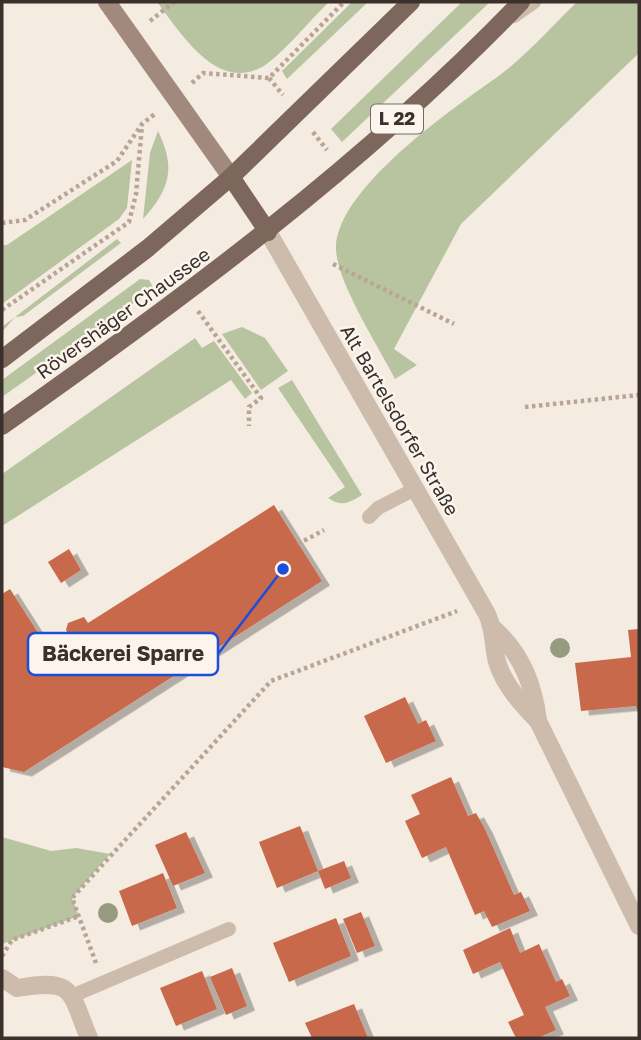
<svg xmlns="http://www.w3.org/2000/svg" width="641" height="1040" font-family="'Golos Text',sans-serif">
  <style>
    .green { fill: #b8c4a0 }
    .building { fill: #c8694b; filter: url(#shadow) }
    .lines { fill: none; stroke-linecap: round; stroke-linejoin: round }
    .path { stroke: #b9a596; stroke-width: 4.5; stroke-dasharray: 3.5 3.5; stroke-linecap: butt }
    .lane { stroke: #cdbbac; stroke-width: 14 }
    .street { stroke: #cdbbac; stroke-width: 18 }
    .secondary { stroke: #a18a7d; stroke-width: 18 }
    .primary { stroke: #7d675c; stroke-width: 18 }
    .tree { fill: #969b7f }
    .labels { text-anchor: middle; stroke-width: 5; stroke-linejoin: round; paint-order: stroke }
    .shield { fill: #fbf5ee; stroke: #756b66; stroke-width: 2 }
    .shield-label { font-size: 18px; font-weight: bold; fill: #3b302b }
    .street-label { font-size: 19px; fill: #3b302b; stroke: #fbf5ee }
    .leader { fill: none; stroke: #1d4ed8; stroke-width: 2.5 }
    .callout-dot { fill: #1d4ed8; stroke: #fbf5ee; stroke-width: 2.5 }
    .callout { fill: #fbf5ee; stroke: #1d4ed8; stroke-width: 2.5 }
    .callout-label { font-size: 21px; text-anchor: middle; font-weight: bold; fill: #3b302b }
  </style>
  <defs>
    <filter id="shadow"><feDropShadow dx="8" dy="4.5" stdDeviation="0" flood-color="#0004"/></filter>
  </defs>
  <rect width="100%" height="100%" fill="#f4ebe1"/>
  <!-- green -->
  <g class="green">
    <path d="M157,2H329C312,18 281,56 262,67C216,92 181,33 157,2Z"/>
    <path d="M352,2H368L287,79L282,71Z"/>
    <path d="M462,2H490L342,142L331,129Z"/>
    <path d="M577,2H639V53L461,224L394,349L417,365L395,379C379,347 337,283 336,249C335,189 455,107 500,75C528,54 552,26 577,2Z"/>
    <path d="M158,131C176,168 170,189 143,219L150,153Z"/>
    <path d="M132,160L127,208L119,219L2,304V245H7Z"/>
    <path d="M117,239L121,243L23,316L15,317L2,332V327Z"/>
    <path d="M140,279L149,280L154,289L2,397V380Z"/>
    <path d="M242,327L265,338L288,371L261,390L222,334Z"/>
    <path d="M195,338L202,348L214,341L252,393L245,399L231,380L2,526V474Z"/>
    <path d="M292,380L362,495C349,503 341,507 328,498L345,487L278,388Z"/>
    <path d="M2,837L51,851L76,848L110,854L72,898L79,916L2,944Z"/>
  </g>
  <!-- building -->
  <g class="building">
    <path d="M274,505L322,581L24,772L2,767V594L10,589L49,650L70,637L66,630L68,623L84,617L88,623Z"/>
    <path d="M69,549L81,570L61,583L48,562Z"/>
    <path d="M639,629V717L636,706L581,711L575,663L631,657L628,630Z"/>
    <path d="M405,697L418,724L426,720L436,741L386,763L364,716Z"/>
    <path d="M451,777L468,816L476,813L485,829L514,895L521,892L530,911L492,927L484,911L475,915L446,847L422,858L405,821L420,814L411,795Z"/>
    <path d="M300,826L318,871L277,888L259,842Z"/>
    <path d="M186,832L205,873L173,886L155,845Z"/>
    <path d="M344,861L351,878L325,889L318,871Z"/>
    <path d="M163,873L177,908L132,926L119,891Z"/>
    <path d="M361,912L375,946L357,953L343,919Z"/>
    <path d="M336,918L351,956L289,982L273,943Z"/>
    <path d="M510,928L520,953L539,944L556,982L562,979L570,996L545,1007L556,1030L538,1038H516L508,1022L524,1015L500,962L473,974L463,950Z"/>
    <path d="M232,968L247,1006L226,1015L210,977Z"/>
    <path d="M202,971L217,1009L176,1026L160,988Z"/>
    <path d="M354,1004L368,1038H312L305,1023Z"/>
  </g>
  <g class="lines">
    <!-- path -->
    <g class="path">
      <path d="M150,21L174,2"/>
      <path d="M269,78L283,95"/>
      <path d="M192,83L203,73L269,78L344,2"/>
      <path d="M313,132L327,150"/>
      <path d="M2,223L25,220L117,161L142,124L156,113"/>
      <path d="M333,264L454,324"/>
      <path d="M2,310L129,222L136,194L142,125"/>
      <path d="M198,311L261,398L249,407V426"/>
      <path d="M525,407L639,395"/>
      <path d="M298,544L324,530"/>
      <path d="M2,956L12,940L79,916"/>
      <path d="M96,963L72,898L271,681L457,611"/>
    </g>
    <!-- lane -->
    <g class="lane">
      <path d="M514,16L534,2"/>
      <path d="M369,517L378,508L415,489"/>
      <path d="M72,996L229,929"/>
    </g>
    <!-- street -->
    <g class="street">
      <path d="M268,232L487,614C493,628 493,637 495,652C498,678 520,703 538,721C534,685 521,653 494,629"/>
      <path d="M538,721L639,926"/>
      <path d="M2,978L17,988C75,978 69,990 89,1038"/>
    </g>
    <!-- secondary -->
    <path class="secondary" d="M107,2L231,177"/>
    <!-- primary -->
    <g class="primary">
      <path d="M231,177L268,232"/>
      <path d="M2,359L148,248L231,177L411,2"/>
      <path d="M2,426C185,297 365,164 521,2"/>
    </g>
  </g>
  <!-- trees -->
  <g class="tree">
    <circle cx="560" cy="648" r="10"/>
    <circle cx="108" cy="913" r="10"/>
  </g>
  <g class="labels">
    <!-- shield labels -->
    <rect class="shield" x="371" y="104.5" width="52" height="29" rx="5"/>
    <g class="shield-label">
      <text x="397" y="125">L 22</text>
    </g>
    <!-- street labels -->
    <g class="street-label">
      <text transform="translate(123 313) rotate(-36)" y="7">Rövershäger Chaussee</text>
      <text transform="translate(400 420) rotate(60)" y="7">Alt Bartelsdorfer Straße</text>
    </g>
  </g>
  <!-- callouts -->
  <path class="leader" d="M283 569L218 654"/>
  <circle class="callout-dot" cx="283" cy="569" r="7"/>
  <rect class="callout" x="28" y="633" width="190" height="42" rx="7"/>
  <g class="callout-label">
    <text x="123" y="661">Bäckerei Sparre</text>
  </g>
  <!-- border -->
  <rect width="641" height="1040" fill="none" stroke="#3b302b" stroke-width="7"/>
</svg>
